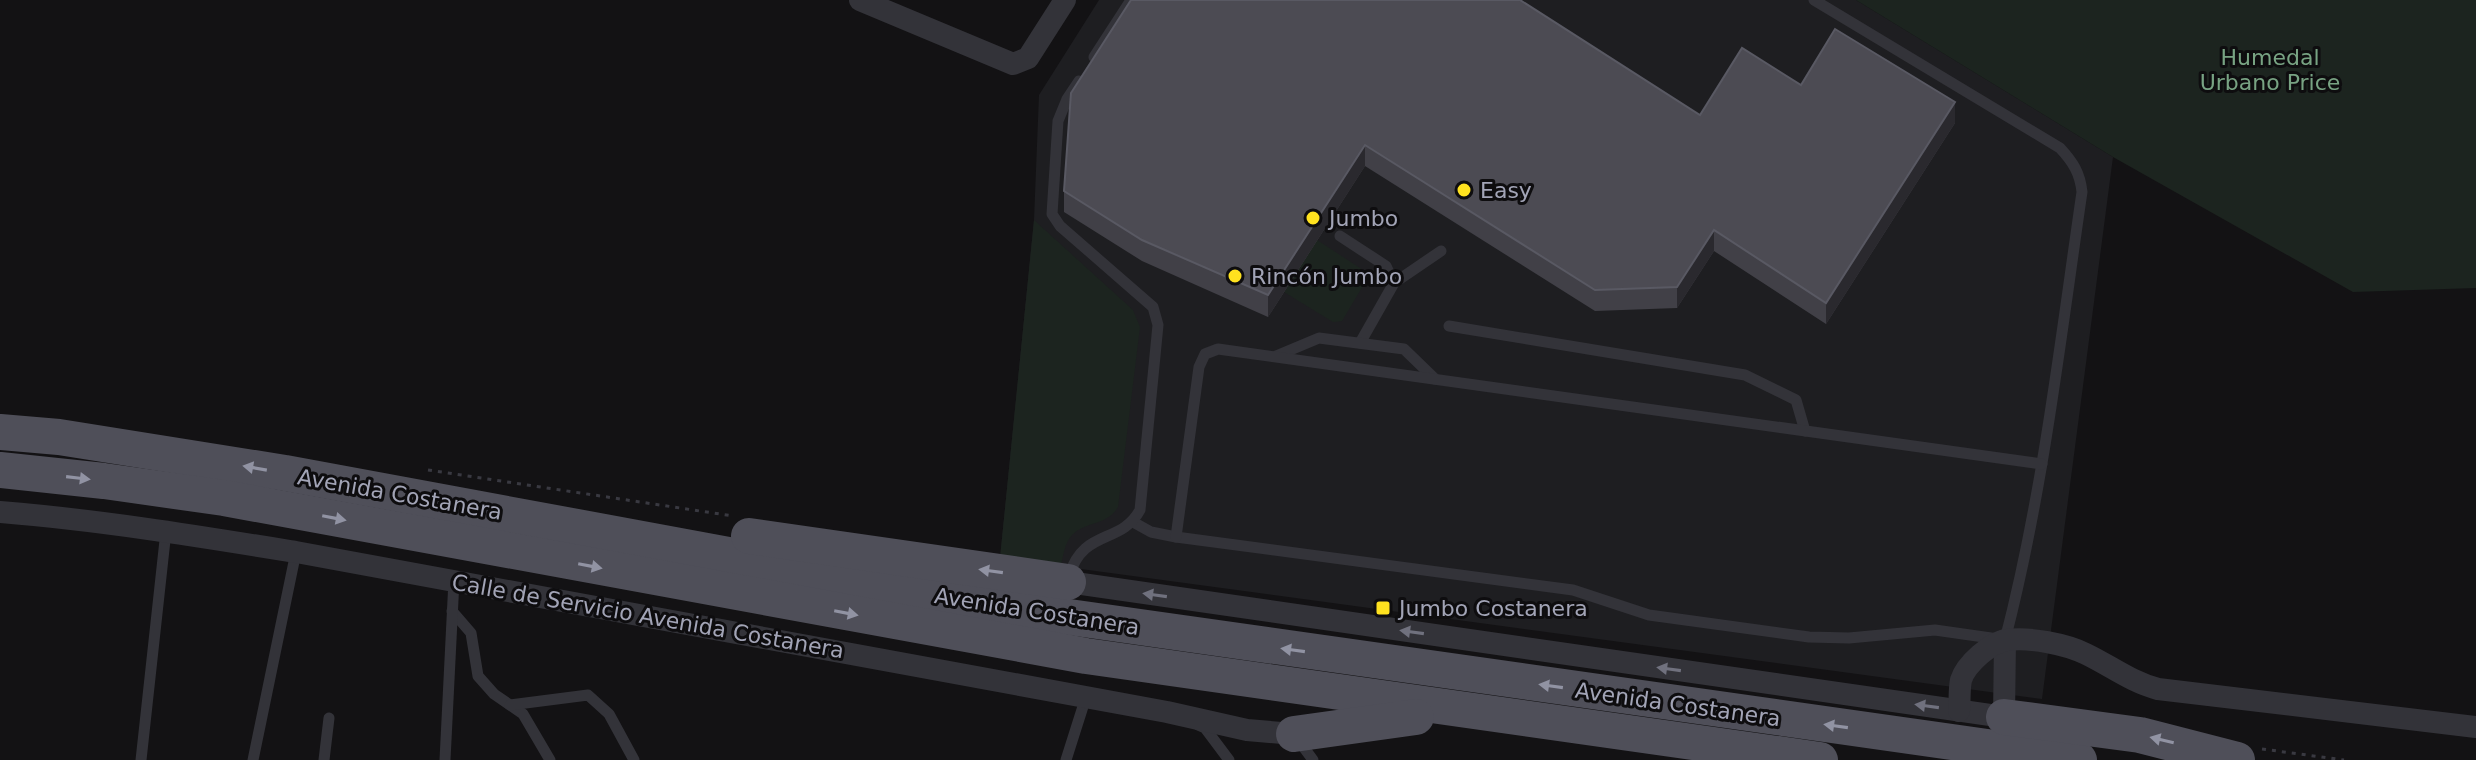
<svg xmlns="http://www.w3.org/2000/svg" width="2476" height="760" font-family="'DejaVu Sans',sans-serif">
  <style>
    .built { fill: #1e1e21 }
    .green { fill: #1c241f }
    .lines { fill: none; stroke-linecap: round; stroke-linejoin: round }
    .path { stroke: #393941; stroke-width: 3; stroke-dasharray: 4 6; stroke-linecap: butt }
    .lane { stroke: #333339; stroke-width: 11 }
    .street { stroke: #333339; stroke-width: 22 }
    .primary { stroke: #4f4f59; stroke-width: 36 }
    .wall { fill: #414047 }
    .shaded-wall { fill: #2a292e }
    .building { fill: #4c4b53; stroke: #595963; stroke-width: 2 }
    .oneway { fill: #9193a3 }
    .oneway2 { fill: #70717e }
    .poi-dot { fill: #ffe21f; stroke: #0e0d0f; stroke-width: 3 }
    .labels { text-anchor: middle; stroke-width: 6; stroke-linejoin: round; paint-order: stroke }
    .park-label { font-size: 22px; fill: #78a383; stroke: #0e0d0f }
    .poi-label { font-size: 22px; fill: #a2a4b6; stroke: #0e0d0f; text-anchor: start }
    .street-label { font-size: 22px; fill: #a2a4b6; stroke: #0e0d0f }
  </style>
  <rect width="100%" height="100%" fill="#131214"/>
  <!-- built -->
  <path class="built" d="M1099,0H1856L2113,157L2042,699L1000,558L1034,220L1039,95Z"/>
  <!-- green -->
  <g class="green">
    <path d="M1856,0H2476V288L2353,292L2113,157Z"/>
    <path d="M1034,220L1133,310L1140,327L1118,507C1107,526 1086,521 1072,535C1065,542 1063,556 1061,566L1000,558Z"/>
    <path d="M1317,240L1363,270L1364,284L1342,321L1333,322L1284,292Z"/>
  </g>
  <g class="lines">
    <!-- path -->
    <g class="path">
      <path d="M428,470L733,516"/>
      <path d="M2262,749L2344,760"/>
    </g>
    <!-- lane -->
    <g class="lane">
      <path d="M1094,57L1131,0"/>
      <path d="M1340,236L1386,266L1394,283"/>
      <path d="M1449,326L1745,375L1796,400L1805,431"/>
      <path d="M1360,343L1394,283L1441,251"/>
      <path d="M1276,356L1319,338L1404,349L1435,379"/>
      <path d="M1133,522L1151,532L1176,537L1573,590L1649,615L1809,637L1849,638L1935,630L2005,640C2043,493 2060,342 2082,192C2080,173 2073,162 2060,148L1814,0"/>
      <path d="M1176,537L1199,367L1205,354L1218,349L2042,464"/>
      <path d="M1069,576C1083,528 1121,545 1140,510L1158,325L1153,307L1060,226L1052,214L1058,121L1067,99L1079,81"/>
      <path d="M452,611L471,633L478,676L494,694L523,714L550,760"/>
      <path d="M510,705L588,695L609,714L634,760"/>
      <path d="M1198,725L1205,728L1229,760"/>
      <path d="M1299,741L1313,760"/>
      <path d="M141,760L166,531"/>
      <path d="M253,760L296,552"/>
      <path d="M324,760L329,718"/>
      <path d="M445,760L454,580"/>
      <path d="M1066,760L1086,697"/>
    </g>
    <!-- street -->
    <g class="street">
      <path d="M860,0L1013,64L1028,58L1065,0"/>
      <path d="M0,512C99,520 197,536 296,552L1167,712L1247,730L1294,734"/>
      <path d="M1068,582L2004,717L2005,640"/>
      <path d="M1959,711C1960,701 1959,689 1961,680C1966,664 1991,642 2007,640C2029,637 2066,644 2086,654C2111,666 2131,682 2158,689L2476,727"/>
    </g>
    <!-- primary -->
    <g class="primary">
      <path d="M0,432L59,437L285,473L1048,614L2079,760"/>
      <path d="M0,470L104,481L224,498L1086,656L1820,760"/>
      <path d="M749,536L1068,582"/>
      <path d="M2004,717L2140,735L2237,760"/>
      <path d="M1294,734L1416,717"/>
    </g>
  </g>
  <!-- wall -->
  <path class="wall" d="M1131,0L1700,115L1801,85L1955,123L1826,324L1714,251L1677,308L1595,311L1365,166L1268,317L1142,261L1064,212V191Z"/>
  <!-- shaded-wall -->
  <g class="shaded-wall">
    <path d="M1955,102V123L1826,324V303Z"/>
    <path d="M1365,145V166L1268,317V295Z"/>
    <path d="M1714,230V251L1677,308V287Z"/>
  </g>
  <!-- building -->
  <path class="building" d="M1131,0H1520L1700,115L1742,48L1801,85L1835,29L1955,102L1826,303L1714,230L1677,287L1595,290L1365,145L1268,295L1142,240L1064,191L1071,93Z"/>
  <!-- one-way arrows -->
  <defs><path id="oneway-solid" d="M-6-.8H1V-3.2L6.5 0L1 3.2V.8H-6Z" transform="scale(2)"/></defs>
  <g class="oneway">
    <use href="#oneway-solid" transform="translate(255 468) rotate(-170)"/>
    <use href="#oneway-solid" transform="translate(78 478) rotate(7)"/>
    <use href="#oneway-solid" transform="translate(334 518) rotate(11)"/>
    <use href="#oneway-solid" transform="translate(590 566) rotate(11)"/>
    <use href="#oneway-solid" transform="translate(991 571) rotate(-172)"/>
    <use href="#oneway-solid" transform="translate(846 613) rotate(11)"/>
    <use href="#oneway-solid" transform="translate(1293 650) rotate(-172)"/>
    <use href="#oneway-solid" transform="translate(1551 686) rotate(-172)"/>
    <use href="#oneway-solid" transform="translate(1836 726) rotate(-172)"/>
    <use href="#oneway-solid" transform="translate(2162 740) rotate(-167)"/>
  </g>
  <g class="oneway2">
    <use href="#oneway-solid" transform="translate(1155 595) rotate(-172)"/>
    <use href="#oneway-solid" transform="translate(1412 632) rotate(-172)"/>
    <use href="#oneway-solid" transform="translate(1669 669) rotate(-172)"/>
    <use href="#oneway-solid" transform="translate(1927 706) rotate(-172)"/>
  </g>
  <!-- markers -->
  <g class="poi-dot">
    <circle cx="1464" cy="190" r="8"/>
    <circle cx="1313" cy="218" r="8"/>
    <circle cx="1235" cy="276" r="8"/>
    <rect x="1375" y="600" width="16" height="16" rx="4"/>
  </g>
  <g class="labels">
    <!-- park labels -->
    <g class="park-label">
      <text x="2270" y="65">Humedal<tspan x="2270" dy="25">Urbano Price</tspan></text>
    </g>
    <!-- poi labels -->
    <g class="poi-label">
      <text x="1480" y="198">Easy</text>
      <text x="1329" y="226">Jumbo</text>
      <text x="1251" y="284">Rincón Jumbo</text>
      <text x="1399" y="616">Jumbo Costanera</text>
    </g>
    <!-- street labels -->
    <g class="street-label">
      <text transform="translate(400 494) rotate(10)" y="8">Avenida Costanera</text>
      <text transform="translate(1037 611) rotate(9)" y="8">Avenida Costanera</text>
      <text transform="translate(648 616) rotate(10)" y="8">Calle de Servicio Avenida Costanera</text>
      <text transform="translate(1678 704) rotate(8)" y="8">Avenida Costanera</text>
    </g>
  </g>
</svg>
